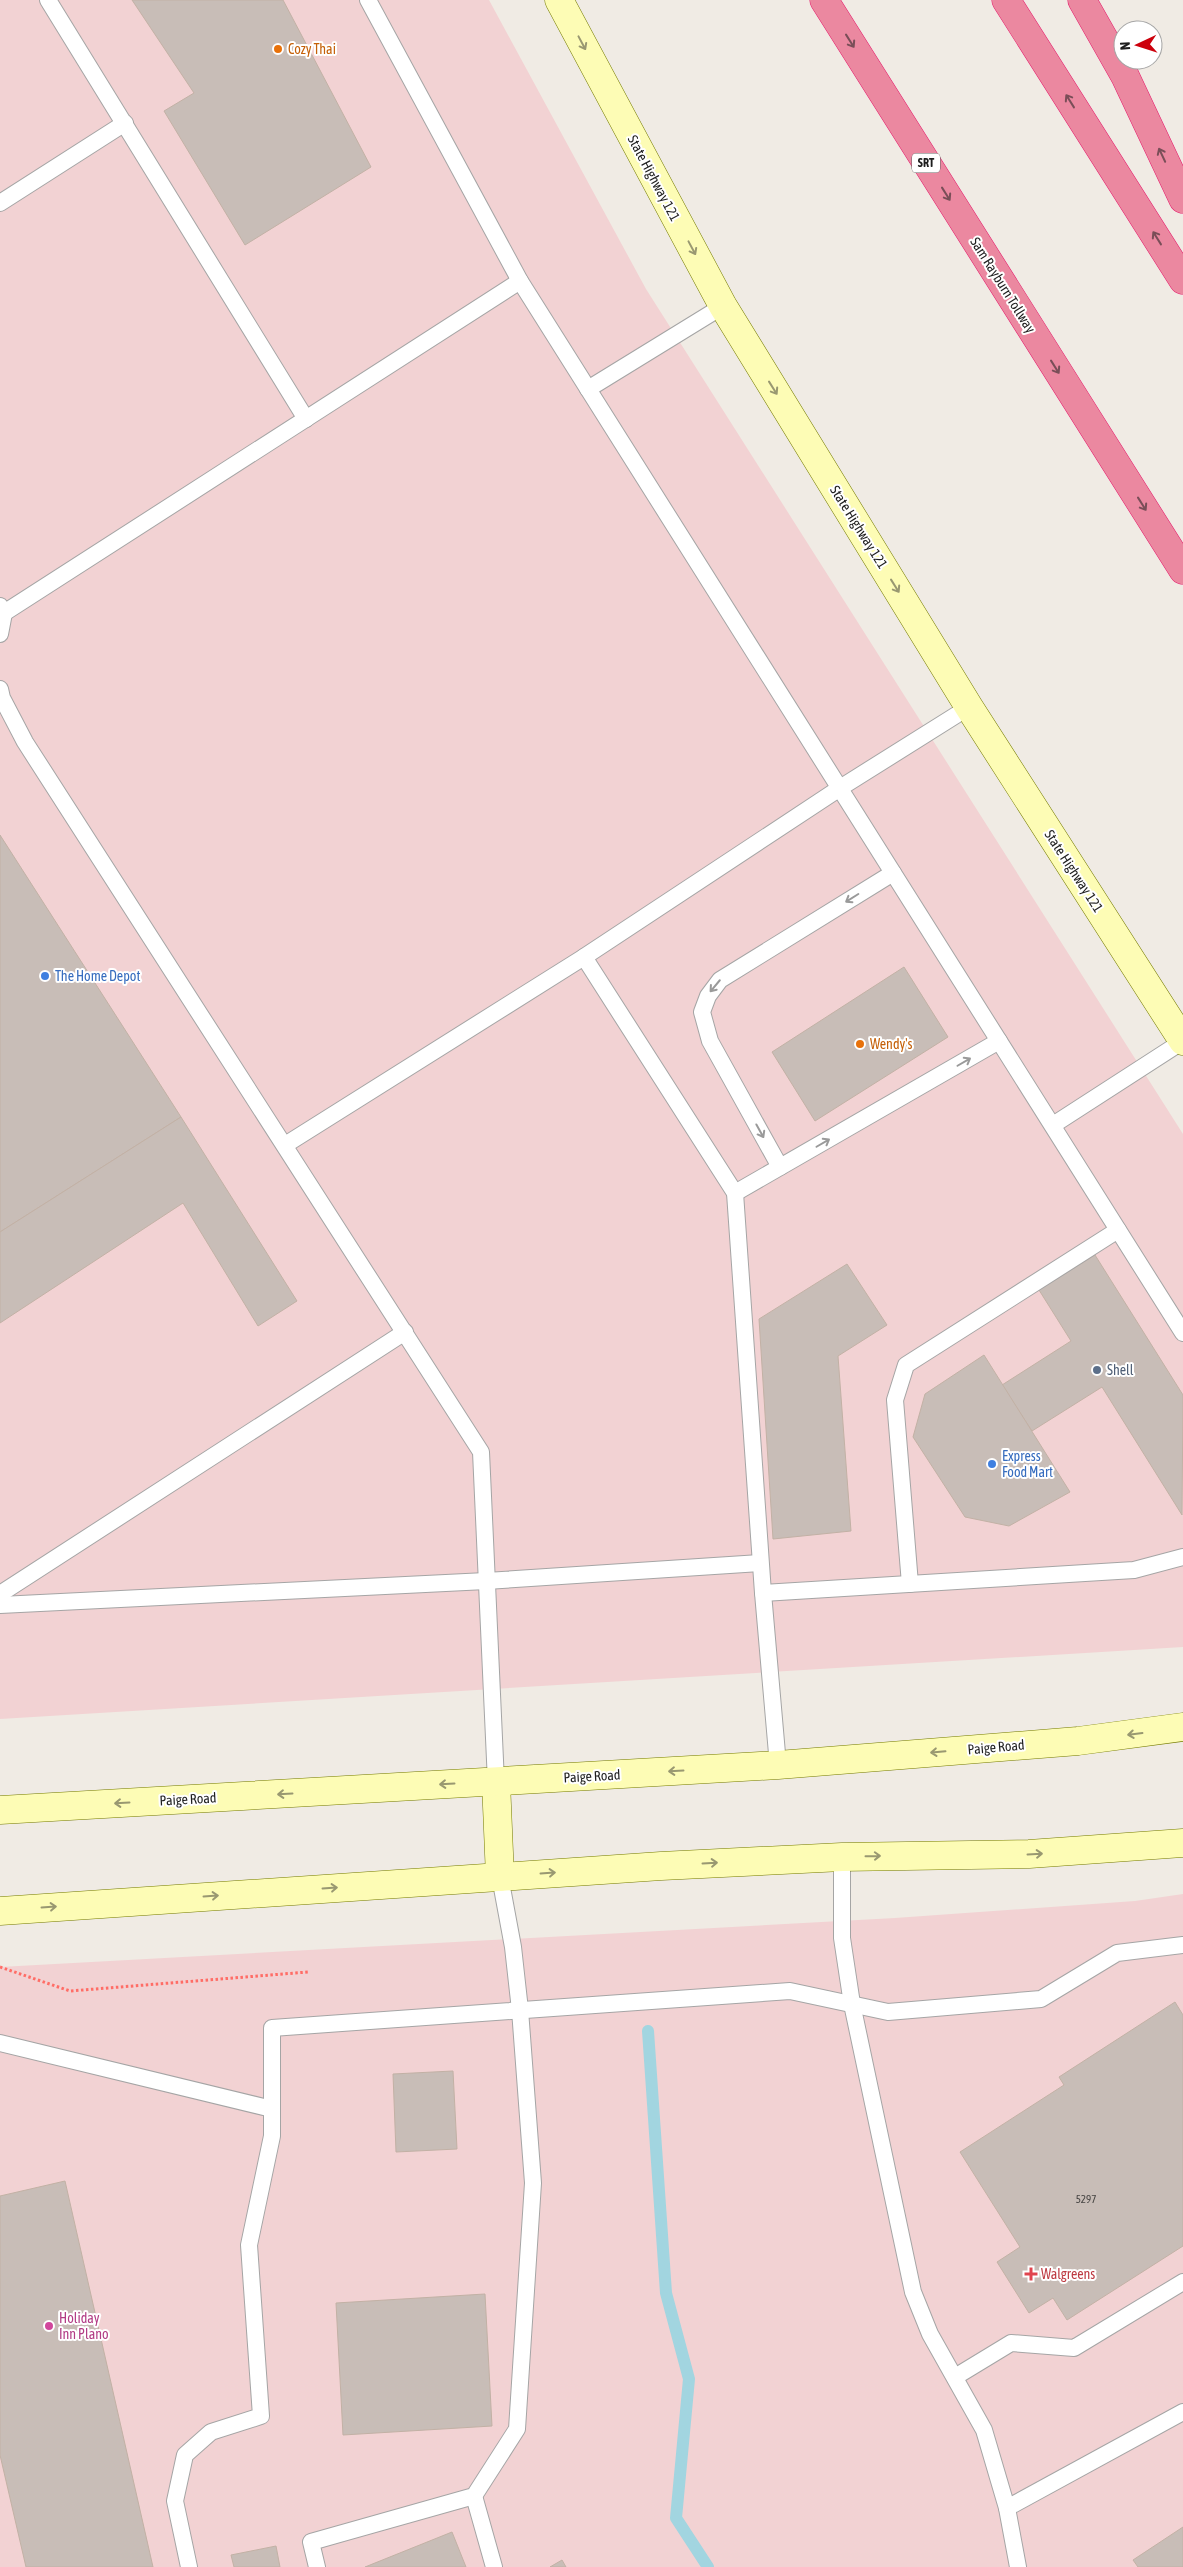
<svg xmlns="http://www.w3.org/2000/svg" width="1183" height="2567" font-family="'Asap Condensed',sans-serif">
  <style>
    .commercial { fill: #f2d2d3 }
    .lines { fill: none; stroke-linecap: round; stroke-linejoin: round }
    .stream { stroke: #a2d5e0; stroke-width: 12 }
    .building { fill: #c8bdb7; stroke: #c2b1a5 }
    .lane-casing { stroke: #a5a5a5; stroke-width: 18 }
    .secondary-casing { stroke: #757b00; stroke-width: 29 }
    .highway-casing { stroke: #e41b6b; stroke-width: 29 }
    .path { stroke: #ff6d66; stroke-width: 3; stroke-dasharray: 2.5 2.5; stroke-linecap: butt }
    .lane { stroke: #fff; stroke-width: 16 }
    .secondary { stroke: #fdfcb5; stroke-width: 28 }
    .highway { stroke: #eb88a0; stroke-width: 28 }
    .oneway { stroke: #7a4e58 }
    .oneway2 { stroke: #999871 }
    .oneway3 { stroke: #9a9a9a }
    .food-dot { fill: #e8710a; stroke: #fff; stroke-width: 2 }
    .shop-dot { fill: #3f7fe0; stroke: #fff; stroke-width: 2 }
    .service-dot { fill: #5c6f8a; stroke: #fff; stroke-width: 2 }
    .health-dot { fill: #e0444e; stroke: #fff; stroke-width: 2 }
    .hotel-dot { fill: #d1479c; stroke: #fff; stroke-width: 2 }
    .labels { text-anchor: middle; stroke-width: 4; stroke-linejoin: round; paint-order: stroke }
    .number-label { font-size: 11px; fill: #484644 }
    .shield { fill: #fff; stroke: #626262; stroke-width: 1 }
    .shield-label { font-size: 12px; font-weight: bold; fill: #1e1e1e }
    .food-label { font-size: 14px; fill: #c56008; stroke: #fff; text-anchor: start }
    .street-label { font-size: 14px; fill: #1e1e1e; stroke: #fff }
    .shop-label { font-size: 14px; fill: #366cbe; stroke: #fff; text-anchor: start }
    .service-label { font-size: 14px; fill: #4e5e75; stroke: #fff; text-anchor: start }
    .health-label { font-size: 14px; fill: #be3a42; stroke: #fff; text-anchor: start }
    .hotel-label { font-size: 14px; fill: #b23c85; stroke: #fff; text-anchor: start }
  </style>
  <rect width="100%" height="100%" fill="#f0ebe4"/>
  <!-- commercial -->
  <g class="commercial">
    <path d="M0,0H489L646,289L1183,1134V1647L0,1719Z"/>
    <path d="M1183,1894V2567H0V1967L895,1918L1135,1901Z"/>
  </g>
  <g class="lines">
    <!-- stream -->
    <path class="stream" d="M648,2031L666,2293L689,2379L676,2518L708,2567"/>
  </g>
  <!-- building -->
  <g class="building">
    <path d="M132,0H283L371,167L245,245L164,111L194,93Z"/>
    <path d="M0,835L181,1117L0,1232Z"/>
    <path d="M904,967L948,1037L815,1121L772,1052Z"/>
    <path d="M181,1117L297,1301L258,1326L183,1203L0,1323V1232Z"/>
    <path d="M1095,1255L1183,1395L1182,1515L1102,1387L1032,1431L1002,1385L1071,1341L1039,1290Z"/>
    <path d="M847,1264L887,1325L838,1356L851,1531L773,1539L759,1319Z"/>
    <path d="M984,1355L1070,1492L1009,1526L965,1517L913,1437L925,1394Z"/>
    <path d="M1175,2002L1183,2015V2246L1067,2320L1053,2298L1029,2313L997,2262L1020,2247L960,2152L1064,2085L1059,2077Z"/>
    <path d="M453,2071L457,2149L396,2152L393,2074Z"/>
    <path d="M65,2181L153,2567H26L0,2455V2196Z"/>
    <path d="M485,2294L492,2426L343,2435L336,2303Z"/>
    <path d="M1183,2527V2567H1138L1133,2560Z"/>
    <path d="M452,2532L466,2567H365Z"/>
    <path d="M276,2546L280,2567H234L231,2555Z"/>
    <path d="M562,2560L566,2567H550Z"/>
  </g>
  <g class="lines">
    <defs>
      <g id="lane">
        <path d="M48,0L306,419"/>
        <path d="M368,0L520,281L1183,1333"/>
        <path d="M0,203L125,123"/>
        <path d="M588,389L723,306"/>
        <path d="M0,606L4,613L0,634"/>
        <path d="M4,613L520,281"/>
        <path d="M0,689L2,698L25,742L481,1452L496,1782"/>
        <path d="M584,957L735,1193L763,1593L778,1765"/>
        <path d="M1053,1125L1183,1041"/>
        <path d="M285,1145L584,957L840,788L969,707"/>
        <path d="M780,1167L710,1041L702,1012L708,996L720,980L893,873"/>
        <path d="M735,1193L999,1041"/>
        <path d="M910,1584L895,1400L906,1365L1118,1230"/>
        <path d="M763,1593L1134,1570L1183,1557"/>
        <path d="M0,1594L405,1332"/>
        <path d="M0,1605L486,1581L760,1563"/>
        <path d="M842,1857V1938L852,2004L913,2292L930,2334L984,2430L1007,2508L1018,2567"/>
        <path d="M0,2043L272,2109"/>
        <path d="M955,2377L1011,2343L1074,2348L1183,2282"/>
        <path d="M474,2496L494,2567"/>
        <path d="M1007,2508L1183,2412"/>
        <path d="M189,2567L175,2501L185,2455L211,2432L261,2416L249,2245L272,2136V2028L790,1991L888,2012L1041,1999L1117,1953L1183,1945"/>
        <path d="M317,2567L311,2542L474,2496L517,2429L533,2183L520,2010L513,1947L500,1877"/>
      </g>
      <g id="secondary">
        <path d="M559,0L723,306L969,707L1183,1041"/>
        <path d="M496,1782L500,1877"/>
        <path d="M0,1810L778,1765L1078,1741L1183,1727"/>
        <path d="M0,1911L661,1866L842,1857L1029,1854L1183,1843"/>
      </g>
      <g id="highway">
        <path d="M824,0L1183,570"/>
        <path d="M1006,0L1183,280"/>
        <path d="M1082,0L1125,76L1183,199"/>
      </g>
    </defs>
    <!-- lane casing -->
    <use href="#lane" class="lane-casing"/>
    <!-- secondary casing -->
    <use href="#secondary" class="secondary-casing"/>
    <!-- highway casing -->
    <use href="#highway" class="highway-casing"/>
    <!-- path -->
    <path class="path" d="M0,1967L70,1991L308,1972"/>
    <!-- lane -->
    <use href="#lane" class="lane"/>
    <!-- secondary -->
    <use href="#secondary" class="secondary"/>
    <!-- highway -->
    <use href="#highway" class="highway"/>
  </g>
  <!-- one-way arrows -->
  <defs><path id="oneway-shaft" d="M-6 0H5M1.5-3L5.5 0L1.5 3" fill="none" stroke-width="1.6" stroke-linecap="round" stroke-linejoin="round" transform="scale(1.25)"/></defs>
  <g class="oneway">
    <use href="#oneway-shaft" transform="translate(850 41) rotate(58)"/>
    <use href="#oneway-shaft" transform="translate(1070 101) rotate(-122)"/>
    <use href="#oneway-shaft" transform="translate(1162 155) rotate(-115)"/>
    <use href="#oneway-shaft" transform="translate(946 194) rotate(58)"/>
    <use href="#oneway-shaft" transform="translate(1157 238) rotate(-122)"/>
    <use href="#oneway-shaft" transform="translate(1055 367) rotate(58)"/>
    <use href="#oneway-shaft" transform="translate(1142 504) rotate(58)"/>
  </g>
  <g class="oneway2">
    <use href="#oneway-shaft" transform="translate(582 43) rotate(62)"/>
    <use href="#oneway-shaft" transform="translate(692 248) rotate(62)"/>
    <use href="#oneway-shaft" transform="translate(773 388) rotate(58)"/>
    <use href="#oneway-shaft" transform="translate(895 586) rotate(58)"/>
    <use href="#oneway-shaft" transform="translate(1135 1734) rotate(173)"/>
    <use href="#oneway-shaft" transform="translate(938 1752) rotate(175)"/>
    <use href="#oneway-shaft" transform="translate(676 1771) rotate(177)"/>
    <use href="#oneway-shaft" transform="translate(447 1784) rotate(177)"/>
    <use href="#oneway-shaft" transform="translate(285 1794) rotate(177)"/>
    <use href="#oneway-shaft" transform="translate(122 1803) rotate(177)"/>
    <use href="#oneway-shaft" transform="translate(1035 1854) rotate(-3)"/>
    <use href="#oneway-shaft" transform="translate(873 1856) rotate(-1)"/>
    <use href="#oneway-shaft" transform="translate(710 1863) rotate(-3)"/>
    <use href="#oneway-shaft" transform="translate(548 1873) rotate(-4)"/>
    <use href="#oneway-shaft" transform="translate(330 1888) rotate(-4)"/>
    <use href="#oneway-shaft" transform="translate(211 1896) rotate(-4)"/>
    <use href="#oneway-shaft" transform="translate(49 1907) rotate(-4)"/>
  </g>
  <g class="oneway3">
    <use href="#oneway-shaft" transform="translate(852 898) rotate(148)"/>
    <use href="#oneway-shaft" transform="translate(715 986) rotate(130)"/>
    <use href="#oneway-shaft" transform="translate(964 1062) rotate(-30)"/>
    <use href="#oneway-shaft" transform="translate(760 1131) rotate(61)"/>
    <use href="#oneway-shaft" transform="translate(823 1143) rotate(-30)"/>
  </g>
  <!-- markers -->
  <g class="food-dot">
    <circle cx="278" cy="49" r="5"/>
    <circle cx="860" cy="1044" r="5"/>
  </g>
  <g class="shop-dot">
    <circle cx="45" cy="976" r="5"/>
    <circle cx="992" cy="1464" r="5"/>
  </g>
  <circle class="service-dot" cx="1097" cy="1370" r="5"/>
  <path class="health-dot" d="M1028.5 2266.5h5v5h5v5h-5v5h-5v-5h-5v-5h5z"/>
  <circle class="hotel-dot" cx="49" cy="2326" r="5"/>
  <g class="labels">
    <!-- number labels -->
    <g class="number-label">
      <text x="1086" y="2203">5297</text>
    </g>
    <!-- shield labels -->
    <rect class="shield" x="912" y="153.5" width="28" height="19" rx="4"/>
    <g class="shield-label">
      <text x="926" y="167">SRT</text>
    </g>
    <!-- food labels -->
    <g class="food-label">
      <text x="288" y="54">Cozy Thai</text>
      <text x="870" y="1049">Wendy's</text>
    </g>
    <!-- street labels -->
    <g class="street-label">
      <text transform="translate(654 178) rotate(62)" y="5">State Highway 121</text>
      <text transform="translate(1003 285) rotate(58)" y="5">Sam Rayburn Tollway</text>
      <text transform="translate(859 527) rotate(58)" y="5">State Highway 121</text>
      <text transform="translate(1074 871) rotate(57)" y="5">State Highway 121</text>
      <text transform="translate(996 1747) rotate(-5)" y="5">Paige Road</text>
      <text transform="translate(592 1776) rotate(-3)" y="5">Paige Road</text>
      <text transform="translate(188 1799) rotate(-3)" y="5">Paige Road</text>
    </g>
    <!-- shop labels -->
    <g class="shop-label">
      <text x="55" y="981">The Home Depot</text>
      <text x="1002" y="1461">Express<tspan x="1002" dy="16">Food Mart</tspan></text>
    </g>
    <!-- service labels -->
    <g class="service-label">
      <text x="1107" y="1375">Shell</text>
    </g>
    <!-- health labels -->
    <g class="health-label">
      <text x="1041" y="2279">Walgreens</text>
    </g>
    <!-- hotel labels -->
    <g class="hotel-label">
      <text x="59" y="2323">Holiday<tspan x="59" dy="16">Inn Plano</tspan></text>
    </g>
  </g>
  <!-- north arrow -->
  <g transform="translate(1138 45) rotate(266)"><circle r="24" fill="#ffffff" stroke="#a5a5a5"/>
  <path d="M0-4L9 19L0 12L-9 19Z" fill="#cd000c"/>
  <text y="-8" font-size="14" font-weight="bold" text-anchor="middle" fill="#1e1e1e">N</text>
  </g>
</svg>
